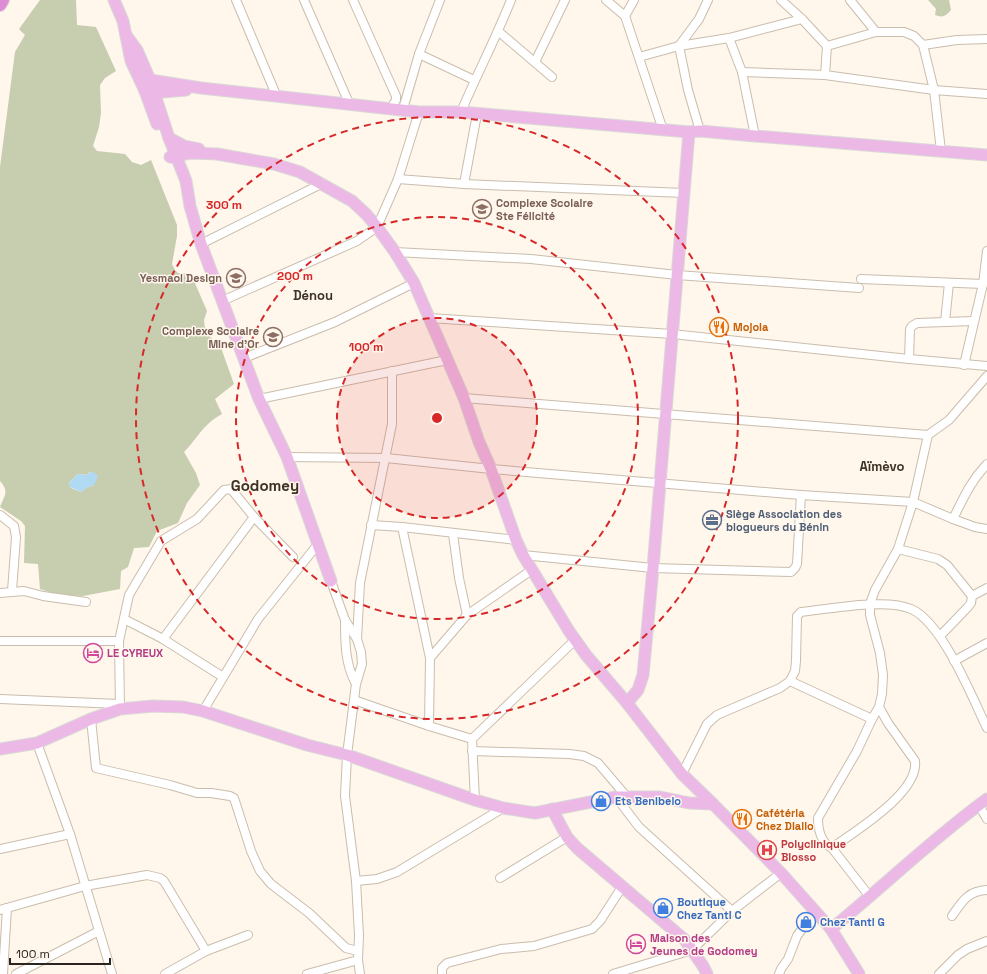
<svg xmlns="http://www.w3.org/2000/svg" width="987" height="974" font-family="'Space Grotesk',sans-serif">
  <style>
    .green { fill: #c7cdaf; fill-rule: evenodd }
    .water { fill: #b0d9f4 }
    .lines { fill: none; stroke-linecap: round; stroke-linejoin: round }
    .minor-casing { stroke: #cabdac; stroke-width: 10 }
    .major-casing { stroke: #d9d8d7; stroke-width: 13 }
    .highway-casing { stroke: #d9d8d7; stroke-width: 14 }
    .minor { stroke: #fff; stroke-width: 8 }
    .major { stroke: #ecb9e6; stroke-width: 11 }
    .highway { stroke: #e08bd6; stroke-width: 12 }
    .ring { fill: none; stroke: #d62828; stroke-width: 2; stroke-dasharray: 7 5 }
    .labels { text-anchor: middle; stroke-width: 3; stroke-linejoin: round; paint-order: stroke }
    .education-label { font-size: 11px; font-weight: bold; fill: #785e54; stroke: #fff6ec; text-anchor: end }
    .food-label { font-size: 11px; font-weight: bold; fill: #c56008; stroke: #fff6ec; text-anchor: start }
    .service-label { font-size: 11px; font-weight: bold; fill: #4e5e75; stroke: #fff6ec; text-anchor: start }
    .hotel-label { font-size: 11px; font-weight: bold; fill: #b23c85; stroke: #fff6ec; text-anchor: start }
    .shop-label { font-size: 11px; font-weight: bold; fill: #366cbe; stroke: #fff6ec; text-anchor: start }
    .health-label { font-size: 11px; font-weight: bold; fill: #be3a42; stroke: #fff6ec; text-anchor: start }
    .quarter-label { font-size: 13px; font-weight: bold; fill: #3d3224; stroke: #fff6ec }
    .district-label { font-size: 15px; font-weight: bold; fill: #3d3224; stroke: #fff6ec }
    .centre { fill: #d62828; stroke: #fff6ec; stroke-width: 2 }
    .ring-label { font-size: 12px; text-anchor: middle; font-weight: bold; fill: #d62828; stroke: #fff6ec; stroke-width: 3; stroke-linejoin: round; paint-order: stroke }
  </style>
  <rect width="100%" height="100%" fill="#fff6ec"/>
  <!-- green -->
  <g class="green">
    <path d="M40,0H76L77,25L96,27L116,71L105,78L100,85L101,113L99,127L93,146L97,151L125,154L132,162L141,165L151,160L177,225V236L172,264L175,270L178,273L191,274L207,311L204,320L205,329L209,336L220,345L234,384L215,399L222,414C203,424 198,438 184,452L196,473L200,485L187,503L178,523L157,531L149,547L134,548L128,567L121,571L120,589L83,596L58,595L40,589L38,564L24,563L25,526L21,521L0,507C4,496 10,492 0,481V167L15,52L25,35L19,29ZM90,472L94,485L86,488L81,492L71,488L69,483L78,474L87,475Z"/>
    <path d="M928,0H949L951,10C946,16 943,18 935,15L936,9Z"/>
  </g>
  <!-- water -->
  <path class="water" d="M92,471L98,476L94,485L86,488L81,492L70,487L69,483L78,474L87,475Z"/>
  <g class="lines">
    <defs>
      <g id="minor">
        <path d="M236,0L277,97"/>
        <path d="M304,0L349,103"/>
        <path d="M353,0L396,96V100L391,108"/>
        <path d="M606,0L625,16L663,130"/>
        <path d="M781,0L802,19L827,46L825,75"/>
        <path d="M850,0L876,32"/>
        <path d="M625,16L634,0"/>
        <path d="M498,31L552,77"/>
        <path d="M729,38L742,72L755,136"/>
        <path d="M923,45L957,40L987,39"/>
        <path d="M827,46L876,32H904L914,36L923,45L934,90L941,151"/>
        <path d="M419,54L474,80"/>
        <path d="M639,57L679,46L729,38L802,19"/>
        <path d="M535,62L565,0"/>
        <path d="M742,72L825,75L934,90L987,94"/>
        <path d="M403,109L419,54L440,0"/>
        <path d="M461,112C477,74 496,38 511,0"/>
        <path d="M700,131L688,90L679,46L699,19L708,0"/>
        <path d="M398,179L464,184L684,193"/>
        <path d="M464,184L477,114"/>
        <path d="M201,244L323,183"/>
        <path d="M395,252L531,259L677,275L859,288"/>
        <path d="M861,279L983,284"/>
        <path d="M222,301L357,241L377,227L398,179L419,112"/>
        <path d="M429,318L672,334L909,359L987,366"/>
        <path d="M945,322L949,283"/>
        <path d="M244,358L335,322L414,283"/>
        <path d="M909,359L910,329L912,326L917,323L974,321"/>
        <path d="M964,365L983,284L987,251"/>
        <path d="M464,398L928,435"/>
        <path d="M259,399L447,360"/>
        <path d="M287,457L386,458L491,469L801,495L913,502L953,519L975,527L987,529"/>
        <path d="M0,515L14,526L16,537L12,591"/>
        <path d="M953,519C964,497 970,482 987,464"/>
        <path d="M371,525L402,527L516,540"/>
        <path d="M402,527L430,658L429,726"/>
        <path d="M453,534L459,578L467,615"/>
        <path d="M898,549L938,559L947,565L972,596"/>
        <path d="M523,555L653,568L791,572L795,568L797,564L801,495"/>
        <path d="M331,581L345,620L357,639L361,652L362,664L356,684L347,755L345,796L356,881L359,935L358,960L360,974"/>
        <path d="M0,593L24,591L43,596L86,602"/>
        <path d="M124,619L163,639L223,677"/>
        <path d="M345,620C345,643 345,664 356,684"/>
        <path d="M940,636L967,608L971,603L972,596L987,588"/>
        <path d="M163,639L254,517"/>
        <path d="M357,639L360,583L392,424V371"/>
        <path d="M0,641H119"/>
        <path d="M430,658L467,615L533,569"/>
        <path d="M954,661L987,643"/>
        <path d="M790,681L872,719"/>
        <path d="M0,699L119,704"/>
        <path d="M354,700L429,726L472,739"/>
        <path d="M120,709L119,641L129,595L161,541L197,519L224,490L231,489L254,517L293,557"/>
        <path d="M203,711L258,619L318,544"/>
        <path d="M91,719L96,768L170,785L197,793H211L230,796L234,798L251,851L260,871L271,884L309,913L346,948L358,951"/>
        <path d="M37,743L70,834L112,974"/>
        <path d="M472,751L569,754L584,756L598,763L627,797"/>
        <path d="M682,774L707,724L717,715L780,688L790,681L795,671L796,661L797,616L801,612C829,609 886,598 911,609C942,622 972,697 987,728"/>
        <path d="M616,797L639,827L732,911"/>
        <path d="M475,800L472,739L575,640"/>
        <path d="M979,805L987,819"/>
        <path d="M832,848C855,831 919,793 915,761L888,723L879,707"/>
        <path d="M0,849L70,834"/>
        <path d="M500,878L567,837"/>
        <path d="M356,881L377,879L397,872L503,808"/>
        <path d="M870,897L832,848C821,843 818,829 818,818L857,751L872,719L879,707L882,694L883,675L880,653L870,615V604L875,590L898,549L913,502L928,435L949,420L987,376"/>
        <path d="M0,910L85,886L147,875L160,878L164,881L206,951"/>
        <path d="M952,916C962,902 967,891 987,890"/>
        <path d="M3,974L7,908"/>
        <path d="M16,974L99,931"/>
        <path d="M165,974L206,951L248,935"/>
        <path d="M307,974L358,960"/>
        <path d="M442,974V968L447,963L501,949L534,946L592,929L600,921L622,887"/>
        <path d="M613,974L692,950L732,911L781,873"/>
        <path d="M779,974L781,969L788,959L797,936L815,911"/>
        <path d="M939,974L958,955L967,949L987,941"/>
      </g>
      <g id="major">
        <path d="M114,0L123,21L131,61L145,91L150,93L186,90"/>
        <path d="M126,35L137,50L150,80L169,138L184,146L199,149"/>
        <path d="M150,80L201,88L419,112H461L689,132L700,131L755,136L987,155"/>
        <path d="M145,91L157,124"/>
        <path d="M169,138L186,181L190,206L201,244L259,399L287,457L331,581"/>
        <path d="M170,157L175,158L185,154L191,153L217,154L274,164L300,172L352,201L366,214L377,227L395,252L414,283L464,398L479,442L491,469L516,540L523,555L569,631L586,655L627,703L682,774L713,804"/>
        <path d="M627,703L638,690L643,675L653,568L689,132"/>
        <path d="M0,749L37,743L91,719L120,709L153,706L183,707L203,711L307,745L347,755L475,800L503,808L535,813L616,797H660L689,803L713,804L781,873L831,929L859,974"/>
        <path d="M552,809L567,837L577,848L685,940L703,966L707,974"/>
        <path d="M831,929C884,886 932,839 987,799"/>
      </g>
      <path id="highway" d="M0,5L3,0"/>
    </defs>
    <!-- minor casing -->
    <use href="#minor" class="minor-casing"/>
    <!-- major casing -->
    <use href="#major" class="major-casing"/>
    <!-- highway casing -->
    <use href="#highway" class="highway-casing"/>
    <!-- minor -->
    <use href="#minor" class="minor"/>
    <!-- major -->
    <use href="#major" class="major"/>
    <!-- highway -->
    <use href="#highway" class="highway"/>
  </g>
  <!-- distance rings -->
  <circle cx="437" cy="418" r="100" fill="#d62828" fill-opacity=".12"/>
  <g class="ring">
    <circle cx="437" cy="418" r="100"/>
    <circle cx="437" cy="418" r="201"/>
    <circle cx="437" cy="418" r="301"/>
  </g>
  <!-- icons -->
  <defs>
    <symbol id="school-ring" viewBox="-11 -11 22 22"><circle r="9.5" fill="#fff6ec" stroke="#8d6e63" stroke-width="1.5"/><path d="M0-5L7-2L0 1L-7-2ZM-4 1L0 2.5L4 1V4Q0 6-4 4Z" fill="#8d6e63"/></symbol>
    <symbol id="university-ring" viewBox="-11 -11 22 22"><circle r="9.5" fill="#fff6ec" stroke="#8d6e63" stroke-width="1.5"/><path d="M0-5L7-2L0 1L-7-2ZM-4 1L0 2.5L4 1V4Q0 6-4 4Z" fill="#8d6e63"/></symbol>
    <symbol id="restaurant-ring" viewBox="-11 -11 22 22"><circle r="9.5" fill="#fff6ec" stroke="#e8710a" stroke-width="1.5"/><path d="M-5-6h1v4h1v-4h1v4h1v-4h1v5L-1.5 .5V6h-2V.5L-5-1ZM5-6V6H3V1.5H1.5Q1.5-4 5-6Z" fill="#e8710a"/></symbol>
    <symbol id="office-ring" viewBox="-11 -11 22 22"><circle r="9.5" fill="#fff6ec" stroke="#5c6f8a" stroke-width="1.5"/><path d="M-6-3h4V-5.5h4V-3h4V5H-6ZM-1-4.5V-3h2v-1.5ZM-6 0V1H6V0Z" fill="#5c6f8a"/></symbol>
    <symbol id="hotel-ring" viewBox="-11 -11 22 22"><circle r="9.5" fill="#fff6ec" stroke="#d1479c" stroke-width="1.5"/><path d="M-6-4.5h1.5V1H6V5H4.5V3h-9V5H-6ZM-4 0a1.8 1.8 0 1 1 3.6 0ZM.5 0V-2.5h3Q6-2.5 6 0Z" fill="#d1479c"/></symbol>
    <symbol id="shop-ring" viewBox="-11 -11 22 22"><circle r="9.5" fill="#fff6ec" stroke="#3f7fe0" stroke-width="1.5"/><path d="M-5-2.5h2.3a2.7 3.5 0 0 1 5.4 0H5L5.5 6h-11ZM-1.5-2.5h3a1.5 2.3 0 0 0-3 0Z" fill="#3f7fe0"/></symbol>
    <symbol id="hospital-ring" viewBox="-11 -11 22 22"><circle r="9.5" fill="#fff6ec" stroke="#e0444e" stroke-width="1.5"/><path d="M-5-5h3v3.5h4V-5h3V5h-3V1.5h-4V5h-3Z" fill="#e0444e"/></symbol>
  </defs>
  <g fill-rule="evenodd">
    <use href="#school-ring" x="471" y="198" width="22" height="22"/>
    <use href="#university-ring" x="225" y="267" width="22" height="22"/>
    <use href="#restaurant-ring" x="708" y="316" width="22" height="22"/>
    <use href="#school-ring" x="262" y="326" width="22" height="22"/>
    <use href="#office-ring" x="701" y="509" width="22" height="22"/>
    <use href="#hotel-ring" x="82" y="642" width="22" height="22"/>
    <use href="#shop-ring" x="590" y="790" width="22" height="22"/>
    <use href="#restaurant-ring" x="731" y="808" width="22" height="22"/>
    <use href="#hospital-ring" x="756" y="839" width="22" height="22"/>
    <use href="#shop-ring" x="652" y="897" width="22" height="22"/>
    <use href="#shop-ring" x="795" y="911" width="22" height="22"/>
    <use href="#hotel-ring" x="625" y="933" width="22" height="22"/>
  </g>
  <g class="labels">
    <!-- education labels -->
    <g class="education-label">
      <text x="496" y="207" text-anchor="start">Complexe Scolaire<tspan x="496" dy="13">Ste Félicité</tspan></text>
      <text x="222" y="282">Yesmaol Design</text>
      <text x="259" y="335">Complexe Scolaire<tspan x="259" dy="13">Mine d'Or</tspan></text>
    </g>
    <!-- food labels -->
    <g class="food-label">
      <text x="733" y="331">Mojola</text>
      <text x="756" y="817">Cafétéria<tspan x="756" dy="13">Chez Diallo</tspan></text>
    </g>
    <!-- service labels -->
    <g class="service-label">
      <text x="726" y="518">Siège Association des<tspan x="726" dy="13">blogueurs du Bénin</tspan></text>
    </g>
    <!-- hotel labels -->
    <g class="hotel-label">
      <text x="107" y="657">LE CYREUX</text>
      <text x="650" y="942">Maison des<tspan x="650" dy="13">Jeunes de Godomey</tspan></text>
    </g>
    <!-- shop labels -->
    <g class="shop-label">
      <text x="615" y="805">Ets Benibelo</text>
      <text x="677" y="906">Boutique<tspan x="677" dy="13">Chez Tanti C</tspan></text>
      <text x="820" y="926">Chez Tanti G</text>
    </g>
    <!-- health labels -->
    <g class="health-label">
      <text x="781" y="848">Polyclinique<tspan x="781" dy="13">Biosso</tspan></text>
    </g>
    <!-- quarter labels -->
    <g class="quarter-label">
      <text x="313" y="300">Dénou</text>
      <text x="882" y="471">Aïmèvo</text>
    </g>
    <!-- district labels -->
    <g class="district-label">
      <text x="265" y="491">Godomey</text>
    </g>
  </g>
  <circle cx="437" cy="418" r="6" class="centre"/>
  <g class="ring-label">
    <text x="224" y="209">300 m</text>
    <text x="295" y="280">200 m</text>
    <text x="366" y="351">100 m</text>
  </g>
  <!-- scale -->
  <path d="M10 958v6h100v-6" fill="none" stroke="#2b251f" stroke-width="2"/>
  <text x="16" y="958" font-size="12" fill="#2b251f" stroke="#fff6ec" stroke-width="3" paint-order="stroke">100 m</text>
</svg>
